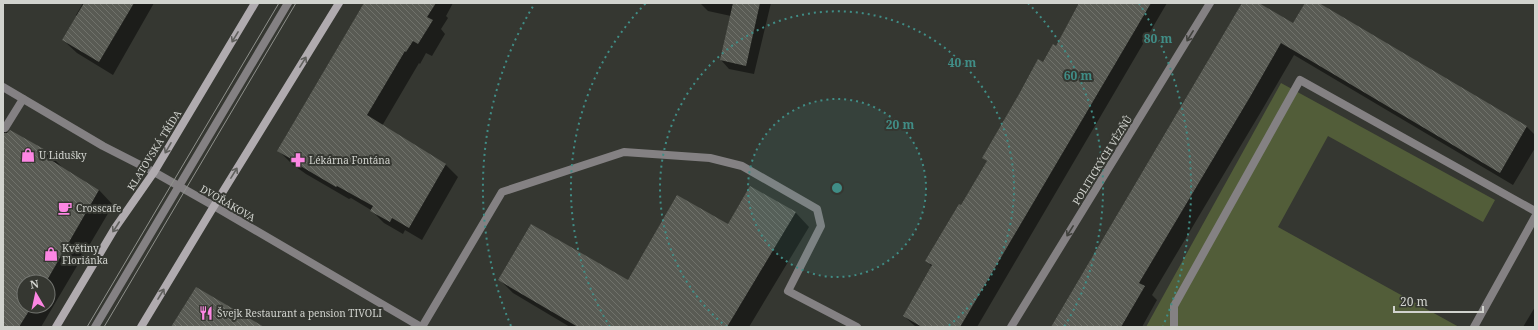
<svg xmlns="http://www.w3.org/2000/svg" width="1538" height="330" font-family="'Noto Serif',serif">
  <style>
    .green { fill: #525d39 }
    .shadow { fill: #0007; fill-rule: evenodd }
    .building { fill: url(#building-back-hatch) }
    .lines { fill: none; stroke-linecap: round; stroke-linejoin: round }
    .service { stroke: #848183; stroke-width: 8 }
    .minor { stroke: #848183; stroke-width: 8 }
    .secondary { stroke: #b0abaf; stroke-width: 8 }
    .tram { stroke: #8f918c; stroke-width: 1 }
    .oneway { stroke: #41423d }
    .oneway2 { stroke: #60605d }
    .ring { fill: none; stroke: #408d86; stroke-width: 2; stroke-dasharray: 2 4 }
    .labels { text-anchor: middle; stroke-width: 4; stroke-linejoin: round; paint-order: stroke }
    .street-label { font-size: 10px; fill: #d1d3ce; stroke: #353731 }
    .poi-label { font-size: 10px; fill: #d1d3ce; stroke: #353731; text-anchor: start }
    .centre { fill: #408d86; stroke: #353731; stroke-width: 2 }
    .ring-label { font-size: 12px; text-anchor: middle; font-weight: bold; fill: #408d86; stroke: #353731; stroke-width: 4; stroke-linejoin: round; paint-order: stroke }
  </style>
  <defs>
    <pattern id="building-back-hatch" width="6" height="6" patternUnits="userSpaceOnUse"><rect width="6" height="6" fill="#595b54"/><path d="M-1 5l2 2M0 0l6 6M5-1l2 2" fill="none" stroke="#70726b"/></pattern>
  </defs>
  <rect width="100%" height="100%" fill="#353731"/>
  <!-- green -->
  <path class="green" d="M1281,83L1495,200L1483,222L1328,136L1278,227L1459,327H1146Z"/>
  <!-- shadow -->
  <g class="shadow">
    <path d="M83,3H154L113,75L77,53L63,40L77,16L76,15Z"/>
    <path d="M366,3H453L446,16L448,18L441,29L445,34L432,56L426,53L420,64L419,63L382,126L445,164L458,177L422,240L405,230L403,234L384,223L371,210L351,198L349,199L306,174L292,164L279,151Z"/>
    <path d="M700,3H771L754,74L729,69L721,60L731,16L708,11Z"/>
    <path d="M1081,3H1167L977,327H916L904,316L932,267L927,261L988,162L983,158L1043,63L1057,47Z"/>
    <path d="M1243,3H1257L1293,24L1306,3H1317L1527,127L1535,135V148L1513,185L1294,55L1262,110L1152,295L1157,300L1142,327H1052Z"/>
    <path d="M3,128L8,133L48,153L62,167L99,190L113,205L41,327H3ZM24,282H48V306H24Z"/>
    <path d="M750,187L796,213L809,227L749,327H570L513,293L499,279L628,281L728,225Z"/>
    <path d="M1535,307V327H1523Z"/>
  </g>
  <!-- building -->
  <g class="building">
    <path d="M84,3H134L99,62L62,40Z"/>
    <path d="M364,3H436L427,17L433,20L418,44L413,41L406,52L405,51L367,115L446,164L409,228L392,218L390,222L370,211L373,206L337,186L336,187L292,161L293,160L277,151Z"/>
    <path d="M733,3H760L746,66L720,60Z"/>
    <path d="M1079,3H1151L960,327H922L903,316L932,265L925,261L959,204L961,205L987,161L982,158L1018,96L1038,59L1043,62L1053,44L1056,46Z"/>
    <path d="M1242,3H1259L1293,23L1305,3H1319L1527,126L1500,173L1281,43L1250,97L1139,283L1145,286L1121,327H1051Z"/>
    <path d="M10,130L49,152L46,157L99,190L46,282H24V306H32L19,327H3V133H7Z"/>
    <path d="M750,186L796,212L727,327H578L498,280L531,224L628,280L677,195L728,224Z"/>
    <path d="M196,287L264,327H171Z"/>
  </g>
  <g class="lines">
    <!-- service -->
    <g class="service">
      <path d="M95,327L288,3"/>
      <path d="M422,327L502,192L624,152L710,158L742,166L817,209L821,226L788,291L857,327"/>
      <path d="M1174,327V306L1300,80L1535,211"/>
      <path d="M1474,327L1535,217"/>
    </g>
    <!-- minor -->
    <g class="minor">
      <path d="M3,87L103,146L154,172L214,206L421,327"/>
      <path d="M5,128L23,99"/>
      <path d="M1011,327L1210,3"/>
    </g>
    <!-- secondary -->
    <g class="secondary">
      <path d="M56,327L115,228L154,172L255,3"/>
      <path d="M141,327L214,206L339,3"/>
    </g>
    <!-- tram -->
    <g class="tram">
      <path d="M87,327L279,3"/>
      <path d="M104,327L296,3"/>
    </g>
  </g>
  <!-- one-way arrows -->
  <defs><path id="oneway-shaft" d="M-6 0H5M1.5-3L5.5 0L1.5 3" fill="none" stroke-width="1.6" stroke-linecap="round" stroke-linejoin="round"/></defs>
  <g class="oneway">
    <use href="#oneway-shaft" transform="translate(1190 36) rotate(122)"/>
    <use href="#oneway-shaft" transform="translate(1070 231) rotate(122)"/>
  </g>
  <g class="oneway2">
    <use href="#oneway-shaft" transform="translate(235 37) rotate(121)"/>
    <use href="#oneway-shaft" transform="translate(303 62) rotate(-58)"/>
    <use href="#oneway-shaft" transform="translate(168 148) rotate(120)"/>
    <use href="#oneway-shaft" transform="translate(234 173) rotate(-58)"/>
    <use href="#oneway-shaft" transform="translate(116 227) rotate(123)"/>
    <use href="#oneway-shaft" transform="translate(161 294) rotate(-59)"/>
  </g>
  <!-- distance rings -->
  <circle cx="837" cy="188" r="89" fill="#408d86" fill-opacity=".12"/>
  <g class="ring">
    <circle cx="837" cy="188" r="89"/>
    <path d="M727 327A177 177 0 1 1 947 327"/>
    <path d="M610 327A266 266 0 0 1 646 3M1028 3A266 266 0 0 1 1064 327"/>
    <path d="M511 326A354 354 0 0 1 535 3M1139 3A354 354 0 0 1 1163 326"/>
  </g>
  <!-- icons -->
  <defs>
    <symbol id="shop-bare" viewBox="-9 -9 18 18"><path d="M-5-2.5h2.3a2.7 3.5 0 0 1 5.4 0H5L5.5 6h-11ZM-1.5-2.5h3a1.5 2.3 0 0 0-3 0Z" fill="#fc86e3" stroke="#353731" stroke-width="2.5" paint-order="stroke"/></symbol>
    <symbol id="pharmacy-bare" viewBox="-9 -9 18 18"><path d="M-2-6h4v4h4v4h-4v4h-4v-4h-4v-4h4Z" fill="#fc86e3" stroke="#353731" stroke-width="2.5" paint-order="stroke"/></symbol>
    <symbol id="cafe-bare" viewBox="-9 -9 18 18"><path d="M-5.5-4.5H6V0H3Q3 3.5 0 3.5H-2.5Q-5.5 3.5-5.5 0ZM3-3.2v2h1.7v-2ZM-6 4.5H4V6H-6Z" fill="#fc86e3" stroke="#353731" stroke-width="2.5" paint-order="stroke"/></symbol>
    <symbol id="restaurant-bare" viewBox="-9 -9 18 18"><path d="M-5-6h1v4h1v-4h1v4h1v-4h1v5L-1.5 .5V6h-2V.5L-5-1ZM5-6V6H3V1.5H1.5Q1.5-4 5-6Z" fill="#fc86e3" stroke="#353731" stroke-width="2.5" paint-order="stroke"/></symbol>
  </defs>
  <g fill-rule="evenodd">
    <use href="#shop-bare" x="18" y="145" width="20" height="20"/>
    <use href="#pharmacy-bare" x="288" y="150" width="20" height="20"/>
    <use href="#cafe-bare" x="55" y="198" width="20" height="20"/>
    <use href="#shop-bare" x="41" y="244" width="20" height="20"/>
    <use href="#restaurant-bare" x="196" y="303" width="20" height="20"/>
  </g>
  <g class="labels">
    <!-- street labels -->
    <g class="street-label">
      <text transform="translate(154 150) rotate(-58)" y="4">KLATOVSKÁ TŘÍDA</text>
      <text transform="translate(1102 160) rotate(-58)" y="4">POLITICKÝCH VĚZŇŮ</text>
      <text transform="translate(228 203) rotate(30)" y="4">DVOŘÁKOVA</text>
    </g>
    <!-- poi labels -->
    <g class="poi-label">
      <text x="39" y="159">U Lidušky</text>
      <text x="309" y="164">Lékárna Fontána</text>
      <text x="76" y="212">Crosscafe</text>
      <text x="62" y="252">Květiny<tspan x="62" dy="12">Floriánka</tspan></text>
      <text x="217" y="317">Švejk Restaurant a pension TIVOLI</text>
    </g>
  </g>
  <circle cx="837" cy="188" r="6" class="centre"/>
  <g class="ring-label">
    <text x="1158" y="43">80 m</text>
    <text x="962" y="67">40 m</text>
    <text x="1078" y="80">60 m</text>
    <text x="900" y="129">20 m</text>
  </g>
  <!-- border -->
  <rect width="1538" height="330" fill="none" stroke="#d1d3ce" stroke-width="8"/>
  <!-- north arrow -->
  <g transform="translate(36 294) rotate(351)"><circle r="19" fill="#353731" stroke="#737570"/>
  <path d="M0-3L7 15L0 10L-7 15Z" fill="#fc86e3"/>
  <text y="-6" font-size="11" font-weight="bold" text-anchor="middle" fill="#d1d3ce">N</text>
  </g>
  <!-- scale -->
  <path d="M1394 306v6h89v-6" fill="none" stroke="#d1d3ce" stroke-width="2"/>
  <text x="1400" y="306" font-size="12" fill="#d1d3ce" stroke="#353731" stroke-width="3" paint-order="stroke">20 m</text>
</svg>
